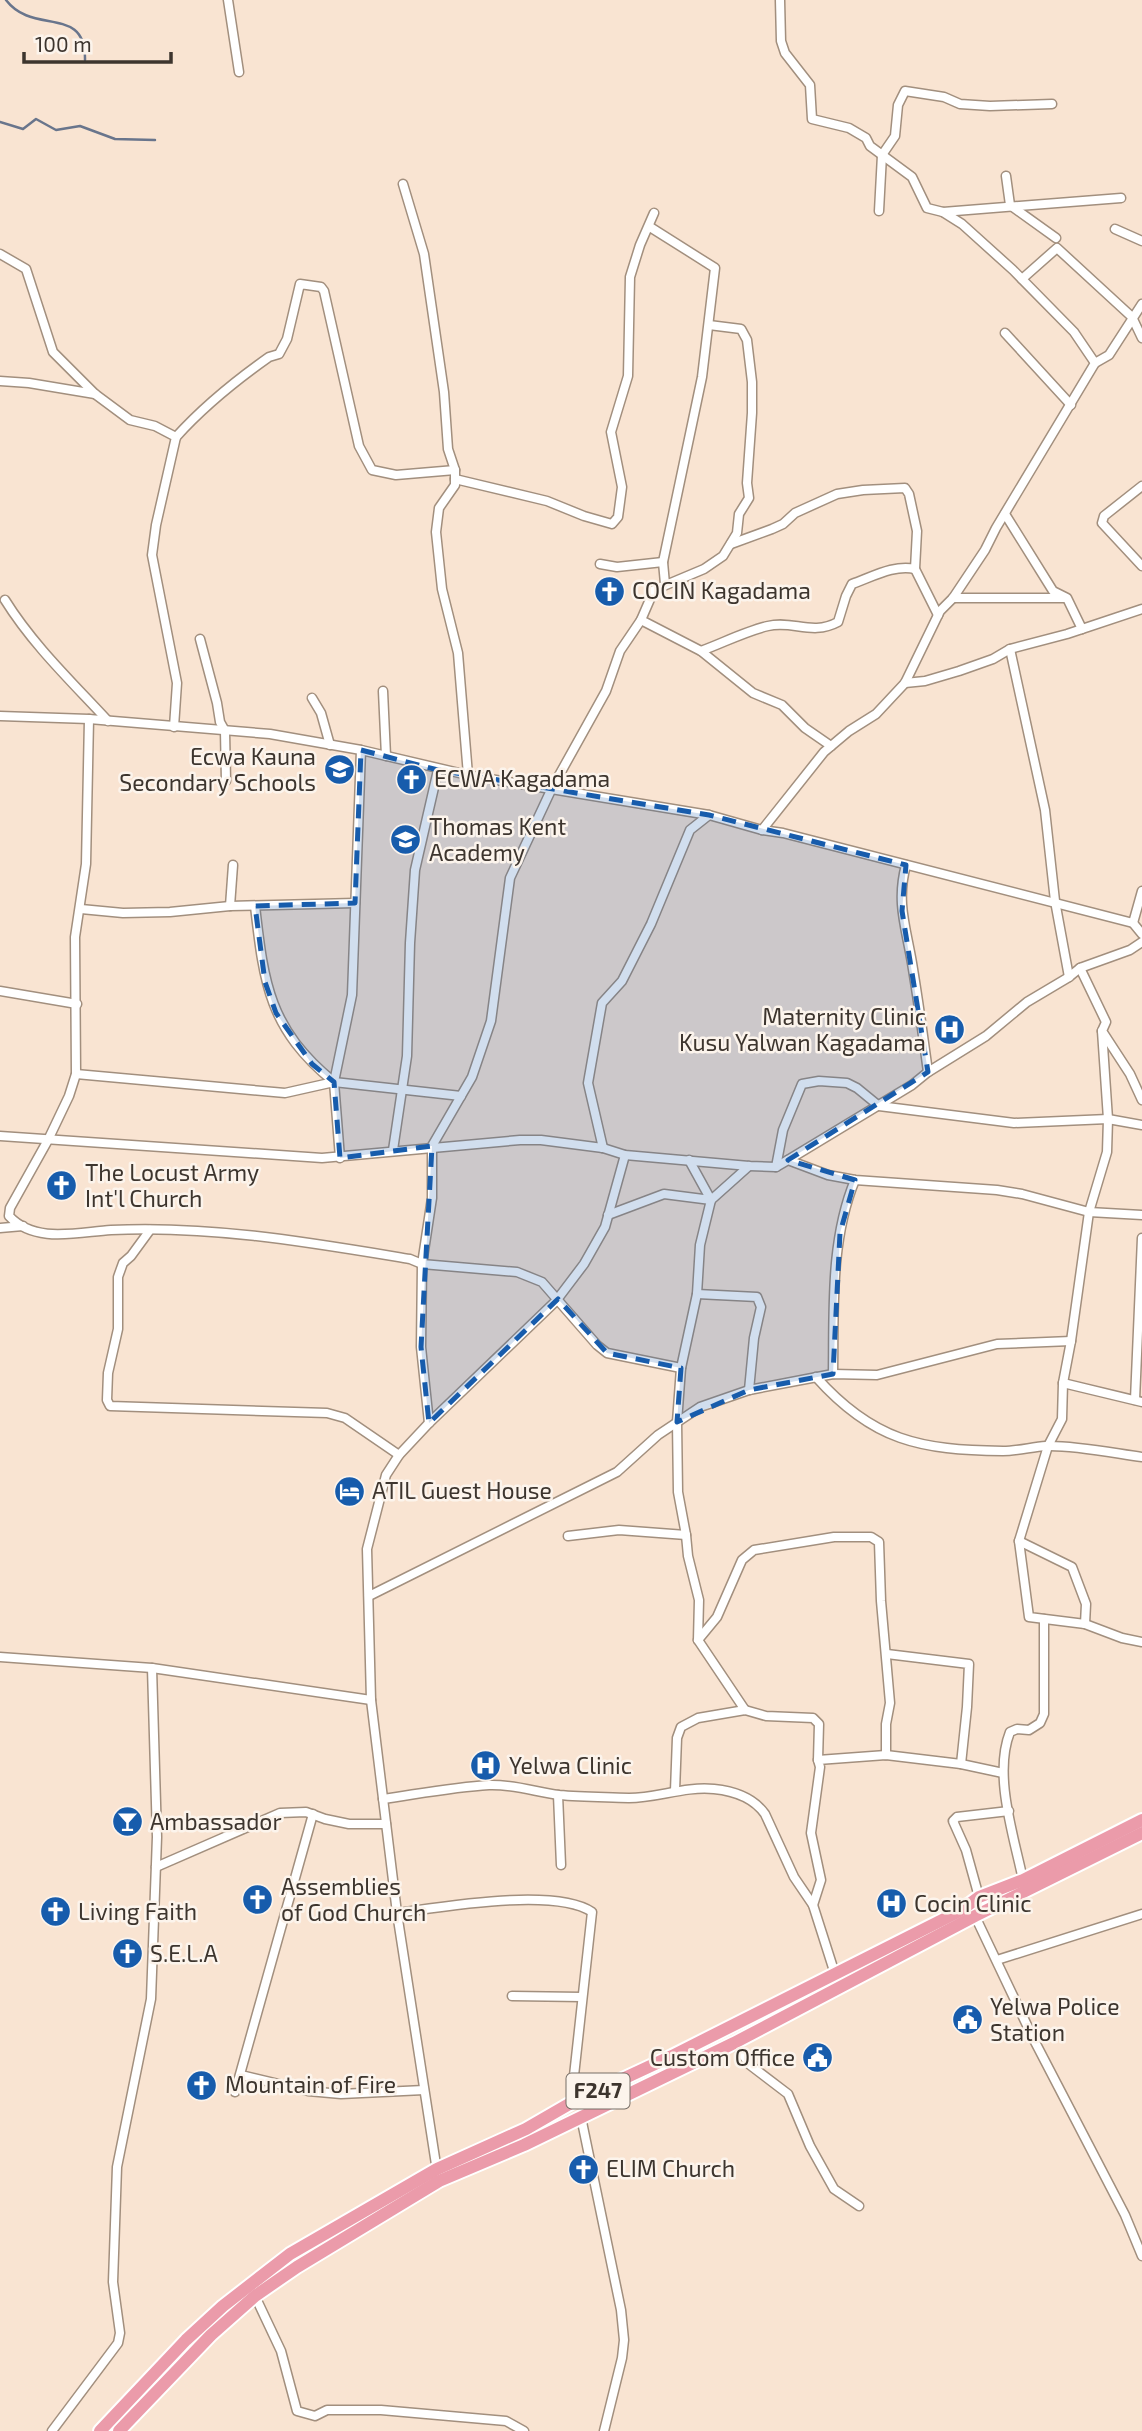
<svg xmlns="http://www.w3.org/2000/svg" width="1142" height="2431" font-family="'Exo 2',sans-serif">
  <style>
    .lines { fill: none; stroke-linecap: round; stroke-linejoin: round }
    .stream { stroke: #69758c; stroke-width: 2.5 }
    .minor-casing { stroke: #a28f7e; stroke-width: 11 }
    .primary-casing { stroke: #fff; stroke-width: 16 }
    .minor { stroke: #fff; stroke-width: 8 }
    .primary { stroke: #eb9baa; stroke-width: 12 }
    .marked { fill: #175cac; fill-opacity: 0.2; stroke: #175cac; stroke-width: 5; stroke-dasharray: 14 9; stroke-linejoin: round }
    .labels { text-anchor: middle; stroke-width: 5; stroke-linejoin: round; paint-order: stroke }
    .shield { fill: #fcf4ec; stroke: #766e67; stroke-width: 2 }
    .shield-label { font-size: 21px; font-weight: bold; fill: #3d352e }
    .poi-label { font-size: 23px; fill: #3d352e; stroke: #fcf4ec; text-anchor: start }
  </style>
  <rect width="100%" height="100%" fill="#f9e4d2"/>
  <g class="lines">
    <!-- stream -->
    <g class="stream">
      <path d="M6,0C33,36 86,4 85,60"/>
      <path d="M0,122L23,129L36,119L56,130L80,126L115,139L155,140"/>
    </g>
    <defs>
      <g id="minor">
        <path d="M228,0L239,72"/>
        <path d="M1006,176L1010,205L1056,238"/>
        <path d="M403,184L424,254L444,392L448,449L455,470V485L439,508L436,532L442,589L458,653L468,775"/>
        <path d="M879,211L882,155L895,136L898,105L905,91L944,97L960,104L990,106L1052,104"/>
        <path d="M943,212L1121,198"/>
        <path d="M650,227L715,268L702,377L663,562L665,584"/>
        <path d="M1115,229L1142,241"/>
        <path d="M0,254L26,269L53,352L95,394L130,420L155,426L176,437L156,525L152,555L177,683L174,727"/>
        <path d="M1022,279L1057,248L1132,317L1142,338"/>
        <path d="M1005,333L1071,405"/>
        <path d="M1095,363L1109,355L1142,304"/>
        <path d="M0,381L29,383L95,394"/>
        <path d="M176,437C204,406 235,381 269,357L279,354L287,339L300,284L321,287L324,291L359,446L372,470L396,475L455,470"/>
        <path d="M455,479L547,501L584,516L612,524L618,517L622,487L611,432L628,376L630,277L640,245L654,213"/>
        <path d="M1142,486L1104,516L1102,523L1142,566"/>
        <path d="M1005,514L1053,591L1067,598L1082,629"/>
        <path d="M731,544L772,529L783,524L795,513L837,494L863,490L905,488L909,494L917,531L915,569L938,615"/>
        <path d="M600,564L617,567L663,562"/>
        <path d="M953,598H1065"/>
        <path d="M5,600C33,645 72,682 108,721"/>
        <path d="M641,620L701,651L753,693L782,705L805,728L831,746"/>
        <path d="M200,639L217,703L220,722L225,731L226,781"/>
        <path d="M1010,649L1045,810L1055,901L1069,977"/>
        <path d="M701,651C723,643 746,631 768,626C793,620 812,636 838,622L846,596L852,584C872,577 895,564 915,569"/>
        <path d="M905,683L925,681L959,671L993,659L1010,649L1067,634L1142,609"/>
        <path d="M383,691L386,756"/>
        <path d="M312,698L321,713L330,745"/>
        <path d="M0,716L89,719L270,734L361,750L472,776L709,815L762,830L783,833L1133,923L1142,934"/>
        <path d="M89,719L86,864L75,937L76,1074L69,1096L48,1140L10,1208L9,1216C35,1244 78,1232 111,1230C211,1225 313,1243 410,1259L422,1264L517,1272L542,1282L597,1345L607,1353L681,1368"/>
        <path d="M762,830L824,752L849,731L876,714L905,683L940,611L953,598L985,550L996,528L1095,363L1074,332L1013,270L962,224L943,212L927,208L912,177L870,146L866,138L849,128L812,119L810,85L785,53L781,41L780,0"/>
        <path d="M906,865C896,902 906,927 912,963C918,999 923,1035 928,1072"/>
        <path d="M230,906L233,865"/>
        <path d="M255,906C264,984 269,1029 334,1082"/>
        <path d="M81,909L123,913L170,912L230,906L355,903"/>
        <path d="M1133,923L1142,891"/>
        <path d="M1080,968L1106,1022L1102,1031L1130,1074L1142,1100"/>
        <path d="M0,991L77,1004"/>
        <path d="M1102,1031L1108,1119L1107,1152L1089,1212L1071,1341L1063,1383L1062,1419L1048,1446L1019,1541L1029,1617L1085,1624L1122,1638L1142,1642"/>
        <path d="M76,1074L285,1093L334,1082L461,1096"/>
        <path d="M0,1136L322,1158L520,1140H541L603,1148L625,1155L749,1166L776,1167L788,1160L828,1175L855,1180L997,1190L1022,1194L1089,1212L1142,1215"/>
        <path d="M603,1148L588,1083L602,1003L622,981L651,924L690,830L709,815"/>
        <path d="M393,1150L407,1056L410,943L415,870L438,770"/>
        <path d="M340,1158L334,1082L352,995L361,750"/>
        <path d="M689,1160L711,1200"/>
        <path d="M788,1160L912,1085L928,1072L986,1036L1027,1002L1069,977L1080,968L1130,950L1142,942"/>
        <path d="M776,1167L783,1130L802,1084L819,1081L847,1083L857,1088L879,1106L1014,1123L1108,1119L1142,1125"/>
        <path d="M608,1215L664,1194L711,1200"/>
        <path d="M0,1228L23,1226"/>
        <path d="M150,1230L131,1256L123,1263L118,1277V1329L108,1373L107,1400L110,1406L327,1413L345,1418L399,1455"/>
        <path d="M697,1294L757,1297L761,1307L754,1338L749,1390"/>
        <path d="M833,1374C834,1310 830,1240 855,1180"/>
        <path d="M816,1377C873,1441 920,1450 1003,1451C1017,1451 1032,1447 1046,1446C1074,1445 1113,1453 1142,1457"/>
        <path d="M1063,1383L1142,1402"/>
        <path d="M1135,1400L1142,1238"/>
        <path d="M429,1423L421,1347L422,1264L432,1198V1146L472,1077L491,1021L510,878L552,788L606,691L620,651L641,620L654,590L704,569L723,556L737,533L739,514L749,498L747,483L752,413V382L747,340L741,329L709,325"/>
        <path d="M568,1536L619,1530L686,1535"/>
        <path d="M1019,1541L1072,1567L1086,1604L1085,1624"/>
        <path d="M369,1596L617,1472L658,1435L700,1407L749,1390L833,1374L877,1375L997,1344L1071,1341"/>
        <path d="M698,1640L717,1617L742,1560L754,1550L834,1537H871L879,1542L881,1601L890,1703L886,1724V1755"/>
        <path d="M887,1654L969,1664L967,1707L961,1764"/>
        <path d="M0,1657L152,1668L371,1700"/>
        <path d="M745,1710L698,1640L699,1600L688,1556L686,1535L678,1492L677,1422L681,1368L697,1294L700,1245L711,1200L749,1166"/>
        <path d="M675,1791L677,1738L681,1727L698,1718L745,1710L766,1716L813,1718L819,1724L818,1760"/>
        <path d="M558,1795L561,1865"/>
        <path d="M383,1799C418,1794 454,1787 489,1785C513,1784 536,1792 559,1795C582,1797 605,1797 629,1798C657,1798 685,1786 714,1789C734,1791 753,1797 765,1814L794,1877L813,1905"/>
        <path d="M156,1867L280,1813L306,1812L325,1819L349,1824H386"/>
        <path d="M1023,1880C1014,1836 993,1775 1010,1732L1017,1729L1029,1730L1040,1723L1044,1714V1619"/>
        <path d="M979,1897L966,1850L953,1821L957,1817L1009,1811"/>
        <path d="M397,1913C442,1907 555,1887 592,1912L571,2103"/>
        <path d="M975,1916L1034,2040L1125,2215L1142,2256"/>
        <path d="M997,1960L1142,1914"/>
        <path d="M835,1974L813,1905L821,1880L811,1833L820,1767L818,1760L886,1755L961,1764L1003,1773"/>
        <path d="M512,1996L582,1997"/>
        <path d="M734,2043L750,2065L788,2094L810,2146L834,2189L859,2206"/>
        <path d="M241,2075L308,2091L341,2094L424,2090"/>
        <path d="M235,2092L313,1814"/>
        <path d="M581,2117L621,2310L624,2340L622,2358L604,2431"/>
        <path d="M437,2171L397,1913L371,1700L367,1549L386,1475L399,1455L429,1423L556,1301L584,1264L605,1227L625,1155"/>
        <path d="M255,2296L281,2351L297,2411L315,2416L327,2410H381L506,2421L524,2431"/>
        <path d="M52,2431L118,2343L120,2333L113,2282L117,2167L151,1999L157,1837L152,1668"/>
      </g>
      <g id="primary">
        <path d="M100,2431L186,2340L223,2306L290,2254L437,2169L526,2129L571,2103L672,2056L960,1911L979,1897L1023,1880L1142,1820"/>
        <path d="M119,2431L211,2335L255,2296L297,2267L439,2181L524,2145L734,2043L975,1916L1142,1833"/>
      </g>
    </defs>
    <!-- minor casing -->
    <use href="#minor" class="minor-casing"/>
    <!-- primary casing -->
    <use href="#primary" class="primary-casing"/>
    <!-- minor -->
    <use href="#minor" class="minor"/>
    <!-- primary -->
    <use href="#primary" class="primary"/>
  </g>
  <!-- marked area -->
  <path class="marked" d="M361,750L438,770L709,815L906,865L902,911L928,1072L788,1160L855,1180L840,1233L833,1374L749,1390L677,1422L681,1368L607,1353L558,1299L429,1423L421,1347L432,1146L340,1158L334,1082L312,1064L276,1013L265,982L255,906L355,903Z"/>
  <!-- icons -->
  <defs>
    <symbol id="church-disc" viewBox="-11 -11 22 22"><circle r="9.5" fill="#175cac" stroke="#fcf4ec"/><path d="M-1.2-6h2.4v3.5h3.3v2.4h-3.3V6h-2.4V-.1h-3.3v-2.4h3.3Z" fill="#fff"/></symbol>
    <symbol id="school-disc" viewBox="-11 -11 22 22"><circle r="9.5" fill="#175cac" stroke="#fcf4ec"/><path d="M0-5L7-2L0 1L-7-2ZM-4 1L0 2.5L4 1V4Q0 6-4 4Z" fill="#fff"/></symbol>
    <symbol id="hospital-disc" viewBox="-11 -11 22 22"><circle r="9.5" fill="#175cac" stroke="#fcf4ec"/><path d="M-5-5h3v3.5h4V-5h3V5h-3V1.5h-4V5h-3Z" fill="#fff"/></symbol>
    <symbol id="hotel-disc" viewBox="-11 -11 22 22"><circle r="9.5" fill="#175cac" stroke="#fcf4ec"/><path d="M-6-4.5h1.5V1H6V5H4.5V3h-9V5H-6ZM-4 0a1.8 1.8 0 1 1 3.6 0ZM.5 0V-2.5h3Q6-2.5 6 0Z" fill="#fff"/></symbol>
    <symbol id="bar-disc" viewBox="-11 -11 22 22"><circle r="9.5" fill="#175cac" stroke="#fcf4ec"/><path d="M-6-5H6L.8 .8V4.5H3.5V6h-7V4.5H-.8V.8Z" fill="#fff"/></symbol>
    <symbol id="civic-disc" viewBox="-11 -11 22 22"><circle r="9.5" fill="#175cac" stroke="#fcf4ec"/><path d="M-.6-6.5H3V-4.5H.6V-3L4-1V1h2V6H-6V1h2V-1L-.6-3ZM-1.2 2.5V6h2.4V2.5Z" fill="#fff"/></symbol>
  </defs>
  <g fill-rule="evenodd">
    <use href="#church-disc" x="592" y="574" width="35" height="35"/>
    <use href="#school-disc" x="322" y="752" width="35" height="35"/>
    <use href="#church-disc" x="394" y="762" width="35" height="35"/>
    <use href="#school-disc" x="388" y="822" width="35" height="35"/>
    <use href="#hospital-disc" x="932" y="1012" width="35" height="35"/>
    <use href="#church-disc" x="44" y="1168" width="35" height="35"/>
    <use href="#hotel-disc" x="332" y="1474" width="35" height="35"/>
    <use href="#hospital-disc" x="468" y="1748" width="35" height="35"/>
    <use href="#bar-disc" x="110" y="1804" width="35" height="35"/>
    <use href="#church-disc" x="240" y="1882" width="35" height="35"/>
    <use href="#hospital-disc" x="874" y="1886" width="35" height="35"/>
    <use href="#church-disc" x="38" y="1894" width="35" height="35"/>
    <use href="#church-disc" x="110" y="1936" width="35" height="35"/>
    <use href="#civic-disc" x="950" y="2002" width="35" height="35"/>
    <use href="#civic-disc" x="800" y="2040" width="35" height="35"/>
    <use href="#church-disc" x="184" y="2068" width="35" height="35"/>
    <use href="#church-disc" x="566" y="2152" width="35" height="35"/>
  </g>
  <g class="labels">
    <!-- shield labels -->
    <rect class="shield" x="566.5" y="2073.5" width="63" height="35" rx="5"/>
    <g class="shield-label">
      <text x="598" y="2098">F247</text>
    </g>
    <!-- poi labels -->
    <g class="poi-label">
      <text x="632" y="599">COCIN Kagadama</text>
      <text x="316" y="765" text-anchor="end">Ecwa Kauna<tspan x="316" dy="26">Secondary Schools</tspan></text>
      <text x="434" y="787">ECWA Kagadama</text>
      <text x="429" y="835">Thomas Kent<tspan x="429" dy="26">Academy</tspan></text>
      <text x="926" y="1025" text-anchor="end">Maternity Clinic<tspan x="926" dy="26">Kusu Yalwan Kagadama</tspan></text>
      <text x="85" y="1181">The Locust Army<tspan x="85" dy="26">Int'l Church</tspan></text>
      <text x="372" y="1499">ATIL Guest House</text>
      <text x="509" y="1774">Yelwa Clinic</text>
      <text x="150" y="1830">Ambassador</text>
      <text x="281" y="1895">Assemblies<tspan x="281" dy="26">of God Church</tspan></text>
      <text x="914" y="1912">Cocin Clinic</text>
      <text x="78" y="1920">Living Faith</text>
      <text x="150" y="1962">S.E.L.A</text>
      <text x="990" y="2015">Yelwa Police<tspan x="990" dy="26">Station</tspan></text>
      <text x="795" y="2066" text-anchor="end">Custom Office</text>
      <text x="225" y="2093">Mountain of Fire</text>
      <text x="606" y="2177">ELIM Church</text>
    </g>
  </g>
  <!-- scale -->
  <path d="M24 52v10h147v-10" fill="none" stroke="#3d352e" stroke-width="3.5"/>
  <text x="35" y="52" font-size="21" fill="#3d352e" stroke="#fcf4ec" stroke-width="5" paint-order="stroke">100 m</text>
</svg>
